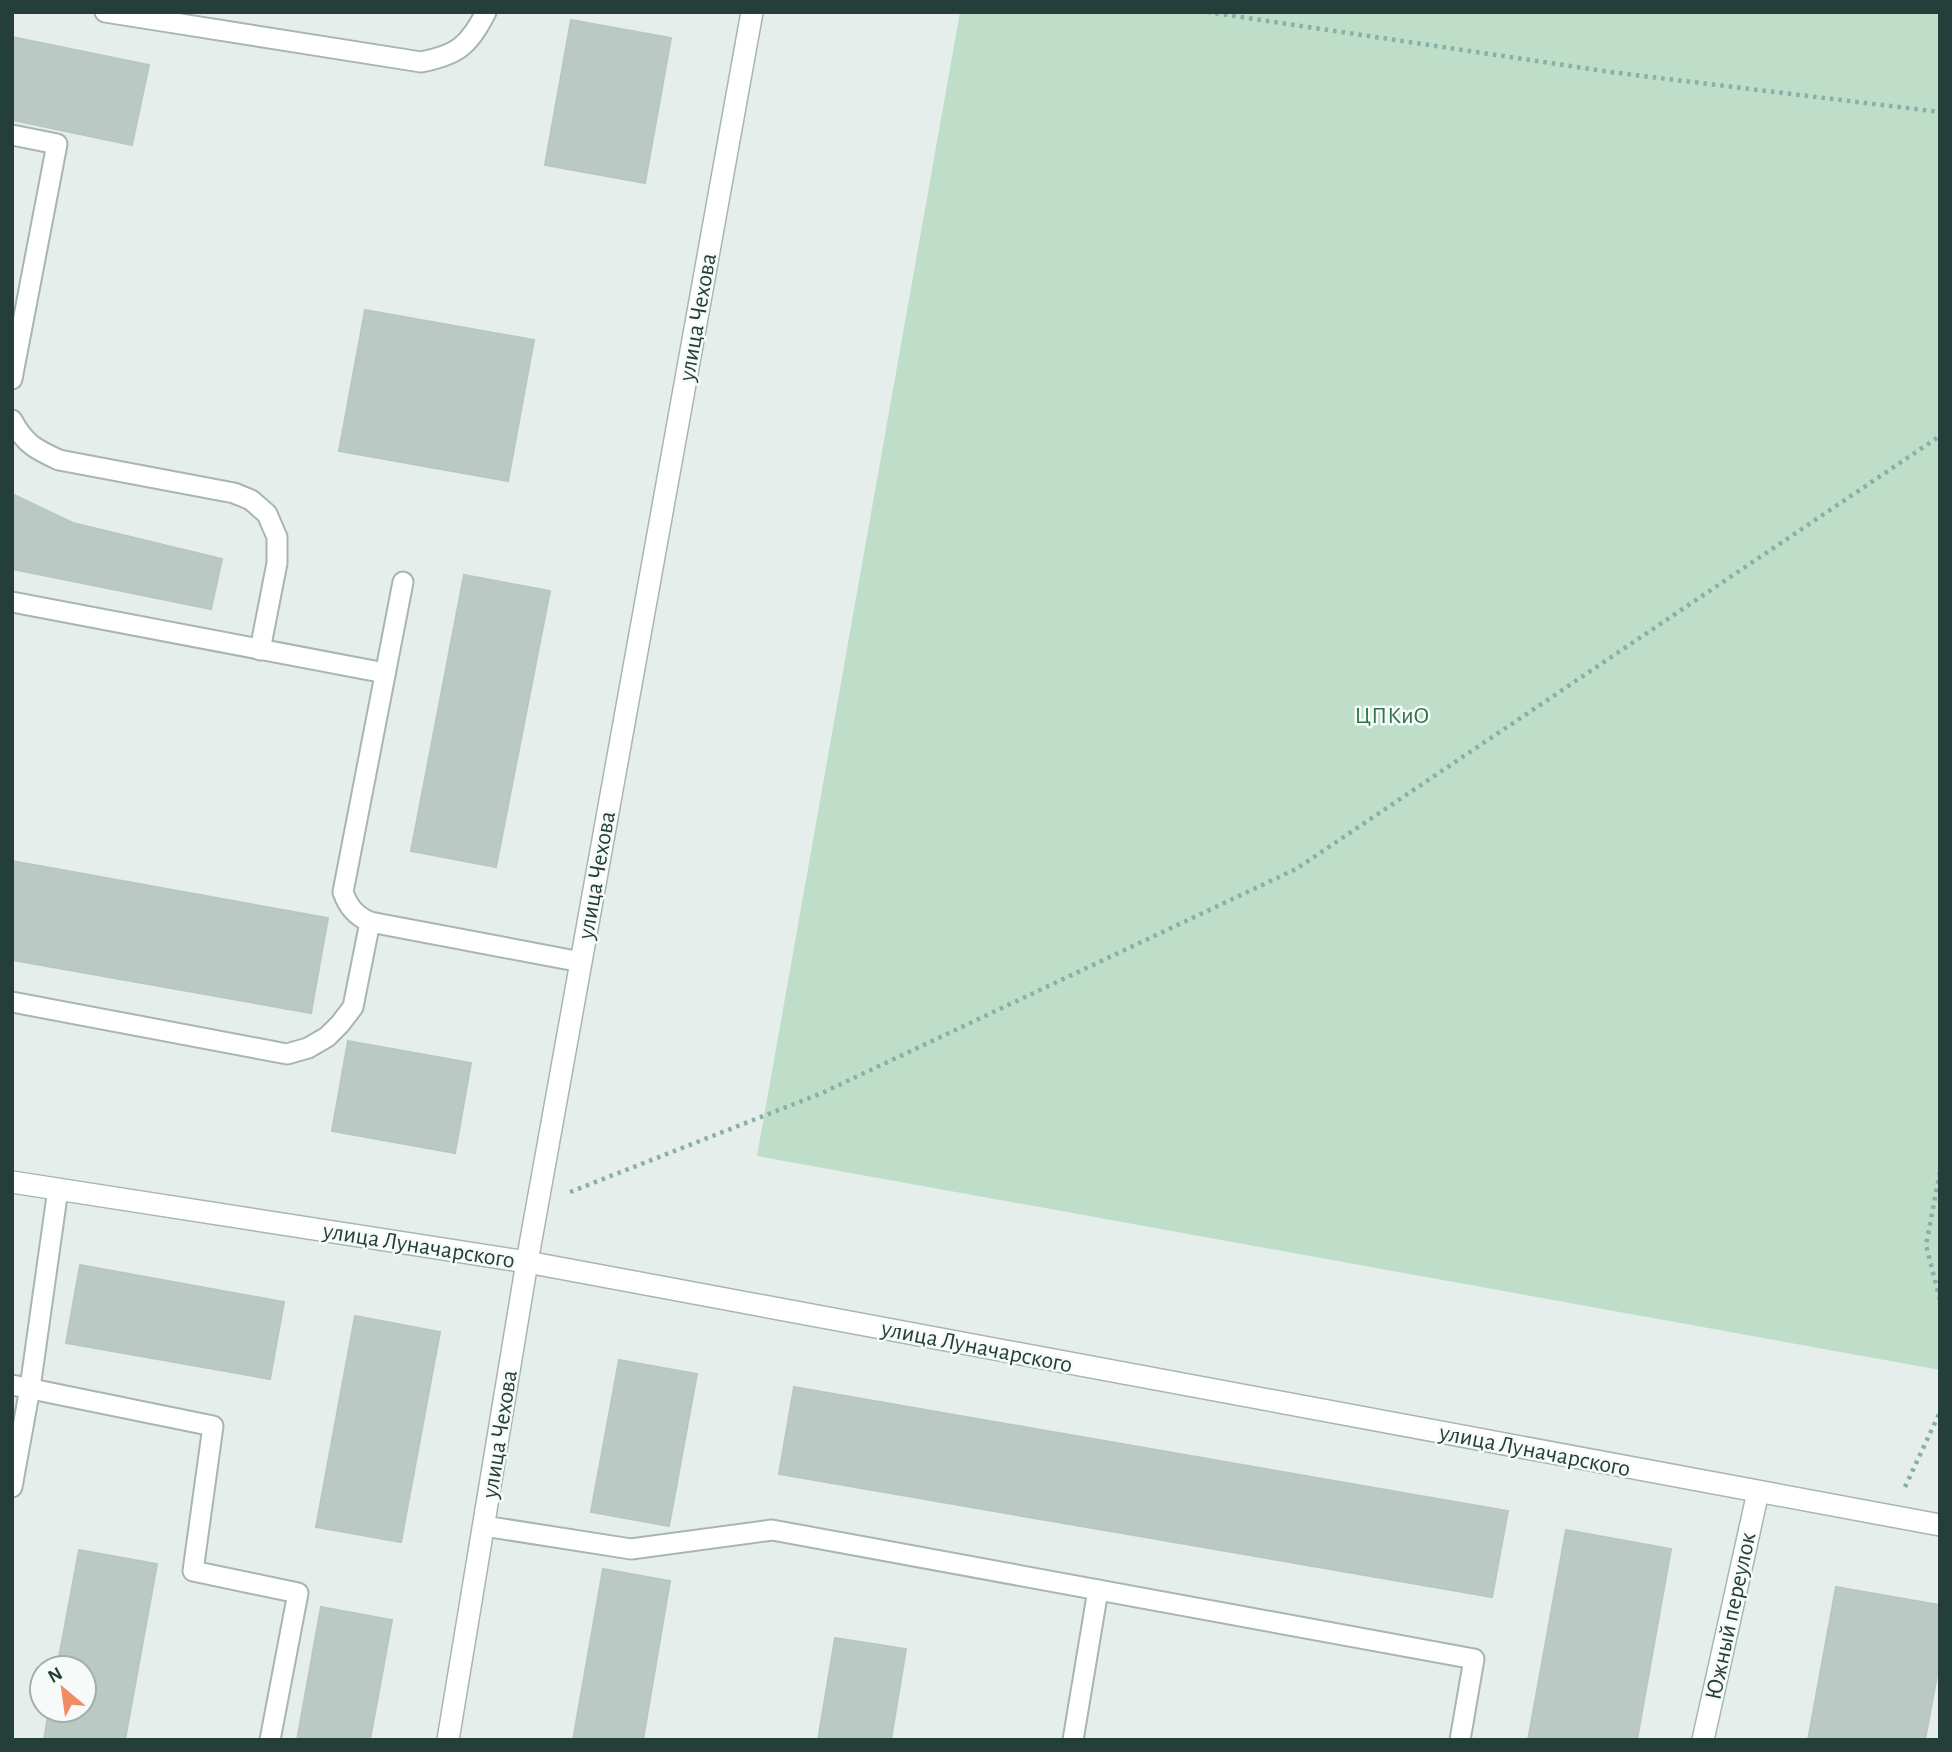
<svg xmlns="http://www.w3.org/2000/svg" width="1952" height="1752" font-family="'Alegreya Sans',sans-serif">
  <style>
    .green { fill: #bfdec9 }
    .building { fill: #bac9c4; stroke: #b8c7c2; stroke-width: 2 }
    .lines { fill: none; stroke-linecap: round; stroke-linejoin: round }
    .service-casing { stroke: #a7b6b2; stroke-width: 23 }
    .minor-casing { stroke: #a7b6b2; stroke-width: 24 }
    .tertiary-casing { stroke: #a7b6b2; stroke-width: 24 }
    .path { stroke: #87b0a6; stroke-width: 4.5; stroke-dasharray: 3.5 5; stroke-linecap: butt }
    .service { stroke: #fff; stroke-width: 19 }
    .minor { stroke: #fff; stroke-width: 21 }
    .tertiary { stroke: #fff; stroke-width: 21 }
    .labels { text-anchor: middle; stroke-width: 5; stroke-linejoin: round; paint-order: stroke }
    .street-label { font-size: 24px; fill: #243f3a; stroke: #f6faf8 }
    .park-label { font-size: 24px; fill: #30754f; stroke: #f6faf8 }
  </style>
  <rect width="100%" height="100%" fill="#e5eeea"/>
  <!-- green -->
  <path class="green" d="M960,12H1940V1370L757,1156Z"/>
  <!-- building -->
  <g class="building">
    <path d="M571,20L671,38L645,183L545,165Z"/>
    <path d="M12,37L149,65L132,145L12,120Z"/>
    <path d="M365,310L534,340L508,481L339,451Z"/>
    <path d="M12,494L73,523L222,559L211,609L12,569Z"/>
    <path d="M464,575L550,591L496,867L411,851Z"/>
    <path d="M12,861L328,918L311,1013L12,960Z"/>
    <path d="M348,1041L471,1063L455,1153L332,1131Z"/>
    <path d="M80,1265L284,1302L270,1379L66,1343Z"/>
    <path d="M355,1316L440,1332L401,1542L316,1527Z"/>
    <path d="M619,1360L697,1374L669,1526L591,1512Z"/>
    <path d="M794,1387L1508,1511L1492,1597L779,1474Z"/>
    <path d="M1566,1530L1671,1549L1637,1740H1528Z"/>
    <path d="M79,1550L157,1564L125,1740H44L49,1710H84V1668H57Z"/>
    <path d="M603,1569L670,1581L643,1740H573Z"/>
    <path d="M1836,1587L1940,1605V1660L1925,1740H1808Z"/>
    <path d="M321,1607L392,1620L370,1740H297Z"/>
    <path d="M835,1638L906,1649L891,1740H818Z"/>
  </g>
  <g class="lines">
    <defs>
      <g id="service">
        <path d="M105,12L421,62C457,55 469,46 486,12"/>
        <path d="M12,135L57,144L12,379"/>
        <path d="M12,420C25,444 35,449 59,460L234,493L251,500L267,514L277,537V563L260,650"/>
        <path d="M403,582L343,892C348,907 356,916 370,922L581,962"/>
        <path d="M12,602L385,673"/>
        <path d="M12,1002L287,1054L308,1048L327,1037L340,1024L353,1007L370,922"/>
        <path d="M12,1385L213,1426L193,1571L298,1593L270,1740"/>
        <path d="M12,1487L30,1388L58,1189"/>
        <path d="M484,1526L631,1549L772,1530L1474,1659L1460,1740"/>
        <path d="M1073,1740L1098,1590"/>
      </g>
      <path id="minor" d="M1703,1740L1758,1492"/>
      <g id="tertiary">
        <path d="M12,1182L527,1262L1940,1525"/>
        <path d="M448,1740L527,1262L752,12"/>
      </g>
    </defs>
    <!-- service casing -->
    <use href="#service" class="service-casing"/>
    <!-- minor casing -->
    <use href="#minor" class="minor-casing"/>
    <!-- tertiary casing -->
    <use href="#tertiary" class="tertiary-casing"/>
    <!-- path -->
    <g class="path">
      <path d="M1207,12L1610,72L1940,112"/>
      <path d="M1940,1172L1926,1245L1940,1300"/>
      <path d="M570,1192L822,1093L1296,869L1940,436"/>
      <path d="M1905,1487L1940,1412"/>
    </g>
    <!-- service -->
    <use href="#service" class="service"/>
    <!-- minor -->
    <use href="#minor" class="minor"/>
    <!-- tertiary -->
    <use href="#tertiary" class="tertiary"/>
  </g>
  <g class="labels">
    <!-- street labels -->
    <g class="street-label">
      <text transform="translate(697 317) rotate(-80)" y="8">улица Чехова</text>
      <text transform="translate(596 875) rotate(-80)" y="8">улица Чехова</text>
      <text transform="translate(419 1245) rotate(9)" y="8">улица Луначарского</text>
      <text transform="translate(977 1346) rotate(11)" y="8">улица Луначарского</text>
      <text transform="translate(499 1434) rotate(-81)" y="8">улица Чехова</text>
      <text transform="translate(1535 1450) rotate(11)" y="8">улица Луначарского</text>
      <text transform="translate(1730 1616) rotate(-78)" y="8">Южный переулок</text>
    </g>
    <!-- park labels -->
    <g class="park-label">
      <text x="1392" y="723">ЦПКиО</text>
    </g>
  </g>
  <!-- border -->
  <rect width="1952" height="1752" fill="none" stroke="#243f3a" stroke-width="28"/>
  <!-- north arrow -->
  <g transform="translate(63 1689) rotate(331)"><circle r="33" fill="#f6faf8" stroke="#a2afac" stroke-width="2"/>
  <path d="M0-5L12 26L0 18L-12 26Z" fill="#ee8d63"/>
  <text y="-10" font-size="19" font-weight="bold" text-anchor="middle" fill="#243f3a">N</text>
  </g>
</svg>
